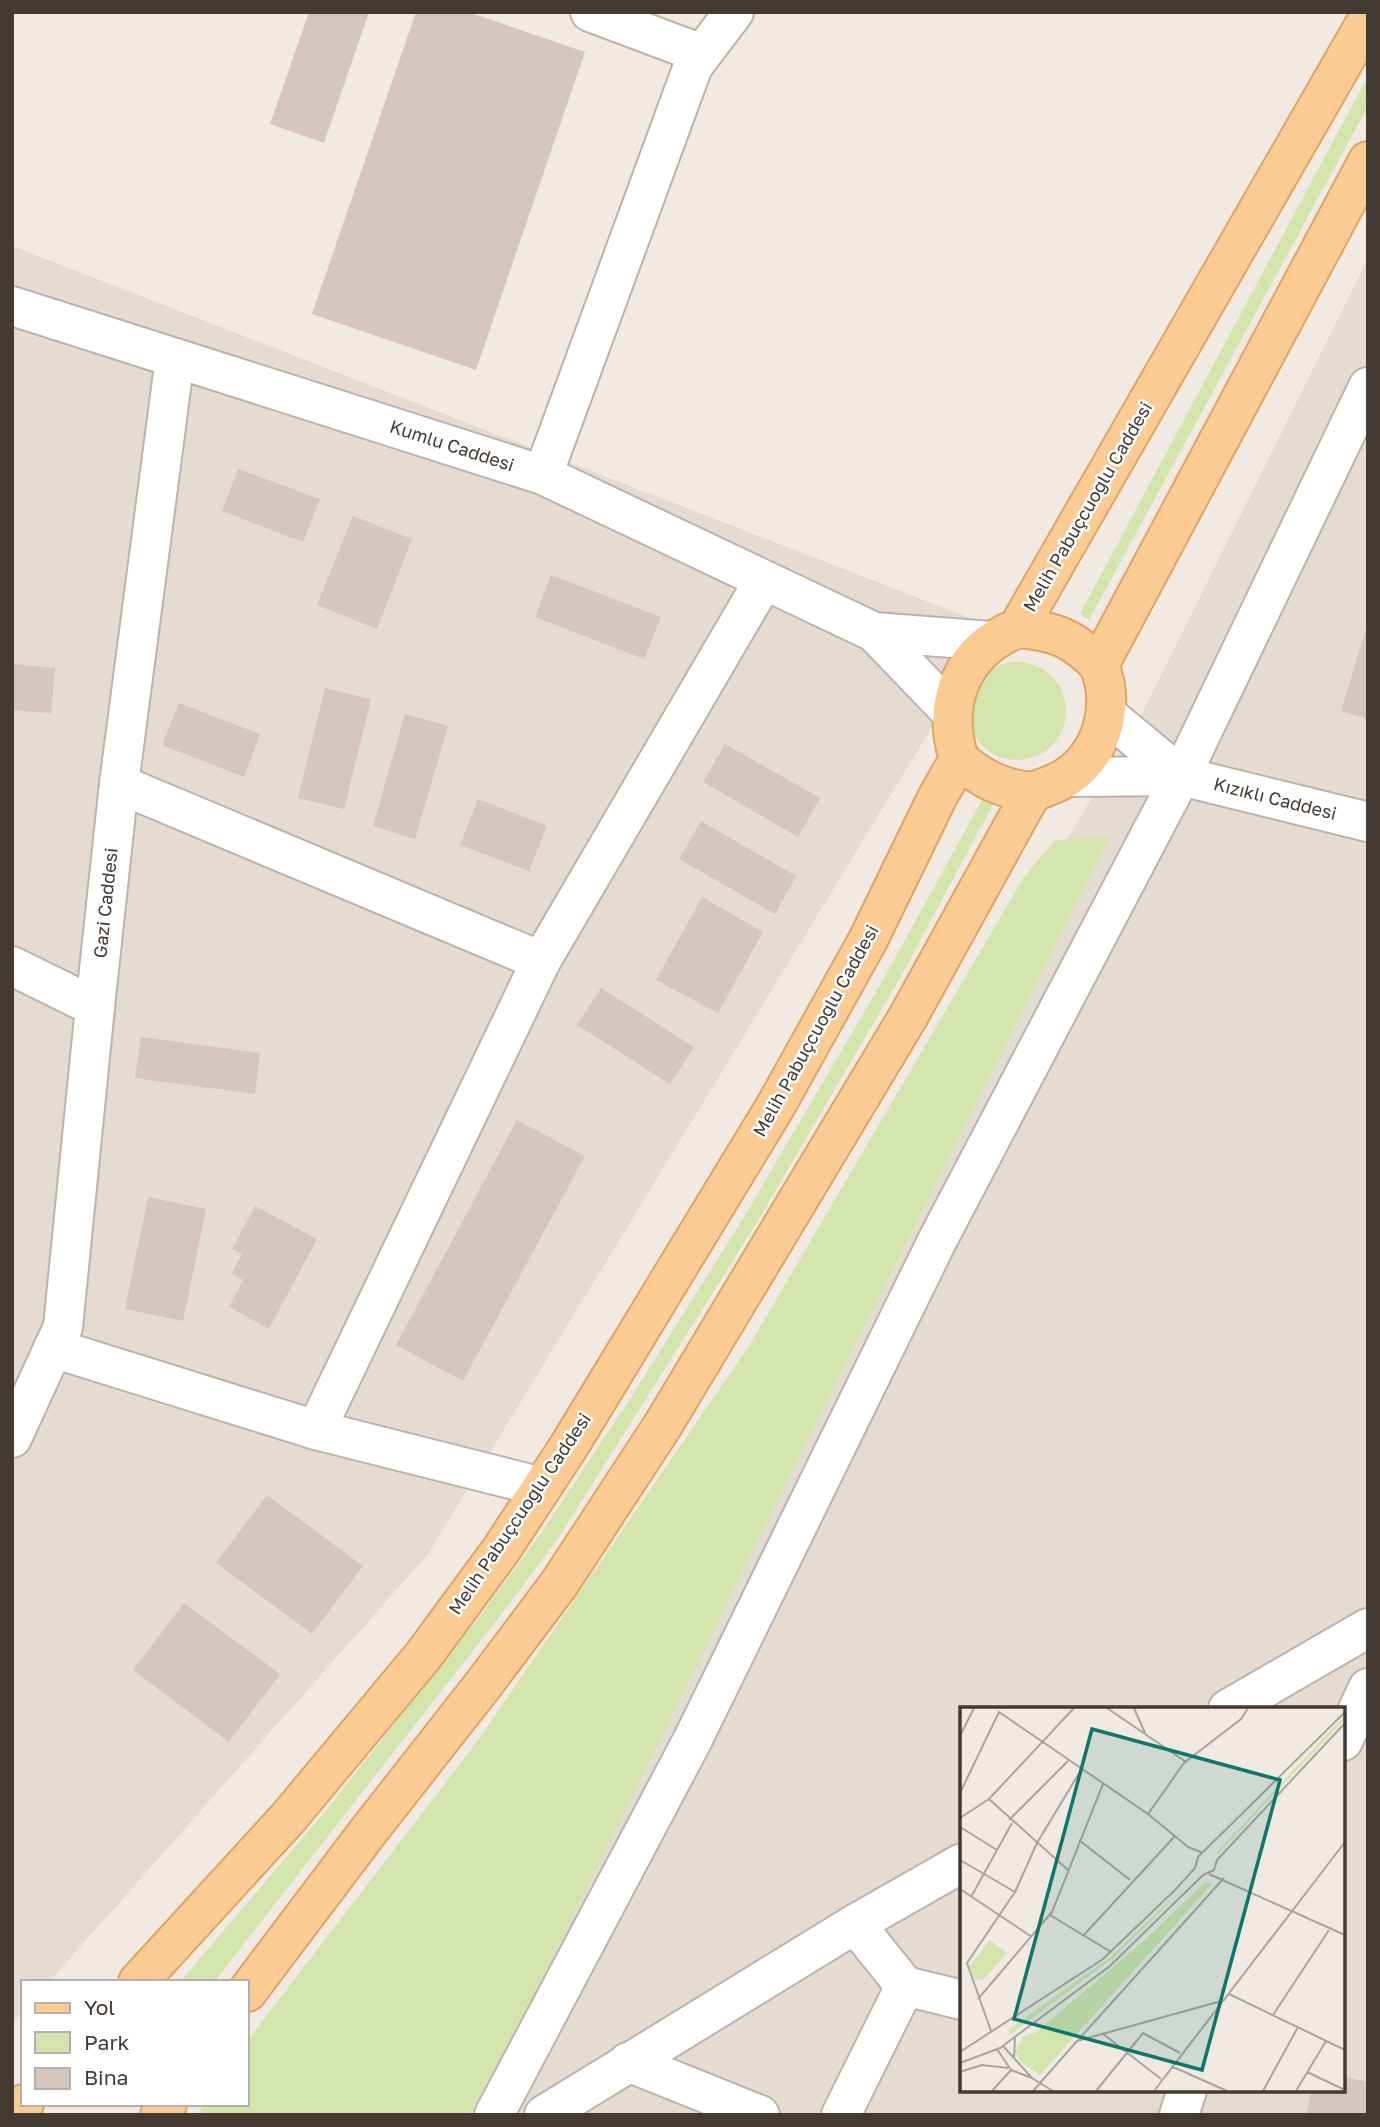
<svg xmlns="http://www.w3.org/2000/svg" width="1380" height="2127" font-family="'Golos Text',sans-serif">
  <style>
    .residential { fill: #e4dbd1; fill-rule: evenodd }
    .green { fill: #d4e4ad }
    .building { fill: #d5c7bc }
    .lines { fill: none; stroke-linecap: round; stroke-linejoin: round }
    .minor-casing { stroke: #beb3a9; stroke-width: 42 }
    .major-casing { stroke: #dea564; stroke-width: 42 }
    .minor { stroke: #fff; stroke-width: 38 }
    .major { stroke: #facc93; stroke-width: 38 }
    .labels { text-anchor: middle; stroke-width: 5; stroke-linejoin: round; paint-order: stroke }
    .street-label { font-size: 18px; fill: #423a33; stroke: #fff }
    .inset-road { fill: none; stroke: #aba49d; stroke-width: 2 }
    .view { fill: #0f766e; fill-opacity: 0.15; stroke: #0f766e; stroke-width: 3.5 }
    .inset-edge { fill: none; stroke: #423a33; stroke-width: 3.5 }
  </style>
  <rect width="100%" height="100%" fill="#f1eae3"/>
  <!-- residential -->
  <g class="residential">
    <path d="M12,246L993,627L428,1554L49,1982H23V2011L12,2023Z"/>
    <path d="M1368,258V2115H295L576,1669L1144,710ZM962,1709H1343V2090H962Z"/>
  </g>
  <!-- green -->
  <g class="green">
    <path d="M1368,76V106L1089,620L1080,614Z"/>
    <circle cx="1017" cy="711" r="49"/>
    <path d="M987,791L997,797L901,976L756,1224L559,1537L507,1607L214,1982H180L328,1808L483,1612L539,1536L628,1402L741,1222L883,980Z"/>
    <path d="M1110,837L804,1447L533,1997L469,2115H200L201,2104H247V2041L476,1743L749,1346L1024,877L1055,840Z"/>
  </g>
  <!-- building -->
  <g class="building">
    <path d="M309,12H369L324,143L270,124Z"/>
    <path d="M416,12H468L585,52L476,370L312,314Z"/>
    <path d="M238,469L320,499L303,542L222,511Z"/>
    <path d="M353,516L412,539L377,629L317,605Z"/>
    <path d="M551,575L661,617L644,659L535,617Z"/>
    <path d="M1367,626H1368V719L1341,711Z"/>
    <path d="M12,664L55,668L51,713L12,710Z"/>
    <path d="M325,688L371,699L344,809L298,798Z"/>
    <path d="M179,703L260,734L244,777L162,745Z"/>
    <path d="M405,714L448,726L415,839L373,826Z"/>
    <path d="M725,744L820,798L798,837L703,782Z"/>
    <path d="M478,799L547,826L529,871L460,845Z"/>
    <path d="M701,821L796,876L775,914L679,859Z"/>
    <path d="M702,897L763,932L718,1013L656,980Z"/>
    <path d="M601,988L694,1047L670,1084L577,1025Z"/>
    <path d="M141,1037L260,1053L255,1094L135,1078Z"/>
    <path d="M517,1120L585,1156L463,1381L396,1345Z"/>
    <path d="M148,1197L206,1209L183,1321L125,1309Z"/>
    <path d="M255,1206L317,1239L269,1329L229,1307L243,1280L231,1274L242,1254L232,1249Z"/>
    <path d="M267,1495L363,1566L312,1634L216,1563Z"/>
    <path d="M184,1603L280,1674L229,1742L133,1670Z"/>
    <path d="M1343,2077L1368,2082V2115H1306L1311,2090H1343Z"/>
  </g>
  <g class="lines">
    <defs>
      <g id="minor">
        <path d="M590,12L702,54"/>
        <path d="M12,306L543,475L874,632L991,641"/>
        <path d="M543,475L693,66L734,12"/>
        <path d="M874,632L952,713"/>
        <path d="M1106,714L1181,776"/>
        <path d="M1068,777L1181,776L1368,822"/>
        <path d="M119,784L541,961"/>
        <path d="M12,966L95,1007"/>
        <path d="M53,1348L316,1430L542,1487"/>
        <path d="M316,1430L541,961L764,580"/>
        <path d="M12,1438L63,1327L95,1007L119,784L175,358"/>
        <path d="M1228,1709L1368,1628"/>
        <path d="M1343,1741L1368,1688"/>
        <path d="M855,1924L905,1986"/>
        <path d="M628,2062L760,2115"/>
        <path d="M494,2115L692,1741L937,1241L1181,776L1368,387"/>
        <path d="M544,2115L855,1924L962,1863"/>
        <path d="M841,2115L905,1986L962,2000"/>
        <path d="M1179,2115L1187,2090"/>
      </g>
      <g id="major">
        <path d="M1018,628C1055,631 1073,638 1099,665"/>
        <path d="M959,759C981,779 1002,789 1032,792"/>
        <path d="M138,1982L288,1818L423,1656L501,1550L569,1446L775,1107L868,940L937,798L959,759C941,702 962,650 1018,628L1368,19"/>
        <path d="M247,1992L367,1833L483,1685L559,1584L663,1425L908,1017L1032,792C1044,788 1056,784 1067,777C1104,752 1115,704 1099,665L1368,161"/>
        <path d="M15,2115L24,2104"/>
        <path d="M160,2115L167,2104"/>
      </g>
    </defs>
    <!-- minor casing -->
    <use href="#minor" class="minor-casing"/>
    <!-- major casing -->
    <use href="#major" class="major-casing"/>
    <!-- minor -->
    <use href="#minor" class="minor"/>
    <!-- major -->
    <use href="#major" class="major"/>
  </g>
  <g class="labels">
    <!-- street labels -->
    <g class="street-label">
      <text transform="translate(452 446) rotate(18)" y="6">Kumlu Caddesi</text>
      <text transform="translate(1088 507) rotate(-60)" y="6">Melih Pabuçcuoğlu Caddesi</text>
      <text transform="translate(1275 799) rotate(14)" y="6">Kızıklı Caddesi</text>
      <text transform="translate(106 903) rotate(-84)" y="6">Gazi Caddesi</text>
      <text transform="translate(816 1031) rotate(-61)" y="6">Melih Pabuçcuoğlu Caddesi</text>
      <text transform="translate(520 1514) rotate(-56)" y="6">Melih Pabuçcuoğlu Caddesi</text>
    </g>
  </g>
  <!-- overview -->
  <g transform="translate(960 1707)">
    <rect width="385" height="385" fill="#f1eae3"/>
    <path d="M385,8V12L258,147L257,145ZM239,167L152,252L51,327L48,323L149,251ZM245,175L252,177L80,368L62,356L55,345L63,330L76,325L185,233ZM30,233L47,246L23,273L14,272L10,259Z" fill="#d4e4ad"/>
    <path class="inset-road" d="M147,1L226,55M174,1L185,26M0,29L14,1M0,86L39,5L188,107L228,140L243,146M29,92L108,163M188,107L224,56L281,12L288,1M0,111L29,92L114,1M49,113L108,54M0,120L37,143M119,133L170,173M0,153L55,185M249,167L385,228M0,182L72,230M11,190L52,116M90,208L151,245M123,229L215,129M269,287L385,343M18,292L92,205L143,77M313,308L369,223M31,324L7,256L55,185L77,136L121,63M142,326L201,372M119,332L264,171M43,339L72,371L93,384M37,342L51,363L72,371M0,345L143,252L216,182L235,161L238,150L385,5M54,352L55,331M0,356L40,341L150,259L243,168L254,163L257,153L385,16M211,359L267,384M0,365L22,358L48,361M347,365L385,383M32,384L51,363M73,384L117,334L265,293M136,384L183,326L220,346M194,384L385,135M303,384L338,320M336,384L366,334"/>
    <path class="view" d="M132,22L320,73L242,363L54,312Z"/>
    <rect width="385" height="385" class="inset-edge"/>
  </g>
  <!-- border -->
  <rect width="1380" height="2127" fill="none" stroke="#423a33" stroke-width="28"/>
  <!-- legend -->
  <rect x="21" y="1980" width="228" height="126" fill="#ffffff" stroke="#b3b0ad" stroke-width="2"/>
  <rect x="35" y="2003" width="35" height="10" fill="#facc93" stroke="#b3b0ad" stroke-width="2"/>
  <text x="84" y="2015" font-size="21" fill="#423a33">Yol</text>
  <rect x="35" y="2032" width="35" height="21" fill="#d4e4ad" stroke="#b3b0ad" stroke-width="2"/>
  <text x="84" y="2050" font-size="21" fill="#423a33">Park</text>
  <rect x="35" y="2068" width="35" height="21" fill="#d5c7bc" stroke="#b3b0ad" stroke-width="2"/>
  <text x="84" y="2085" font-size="21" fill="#423a33">Bina</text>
</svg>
